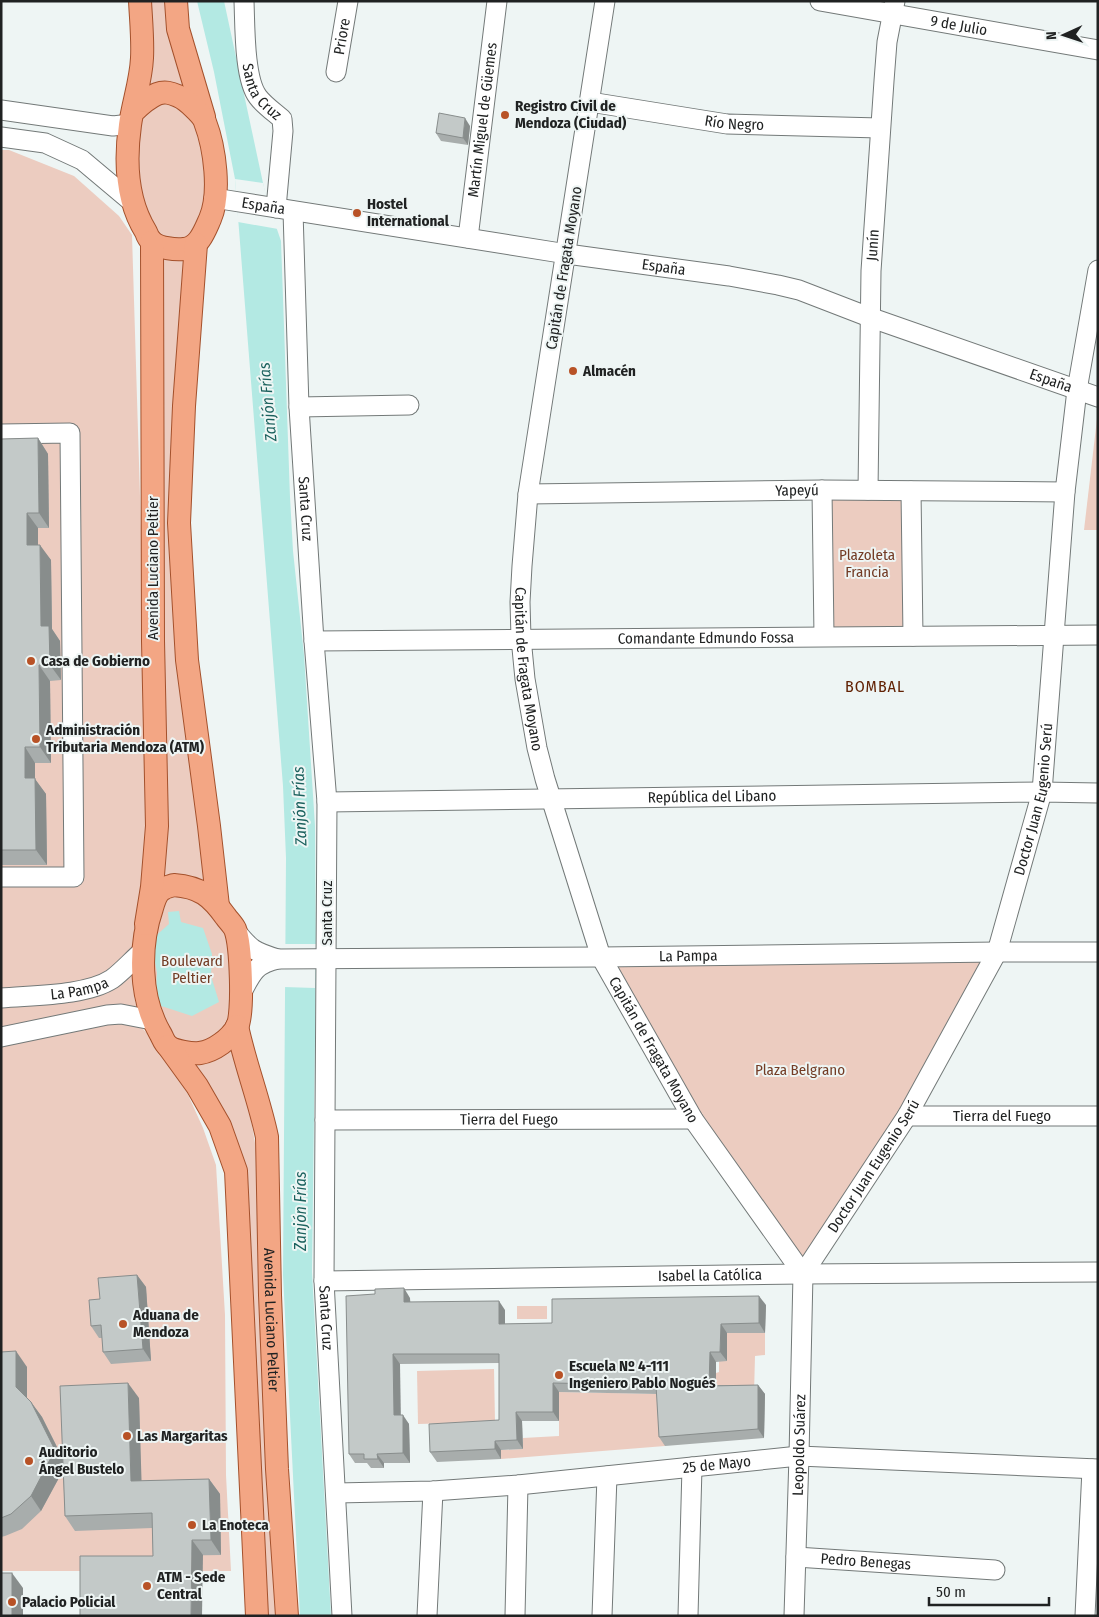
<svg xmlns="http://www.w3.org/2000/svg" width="1099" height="1617" font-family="'Fira Sans Condensed',sans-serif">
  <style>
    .green { fill: #ecccc0 }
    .water { fill: #b3e9e3 }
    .pier { fill: #eef5f4 }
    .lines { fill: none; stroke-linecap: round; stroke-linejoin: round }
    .minor-casing { stroke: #737978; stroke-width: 21 }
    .major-casing { stroke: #a4512c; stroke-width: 24 }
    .minor { stroke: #fff; stroke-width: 19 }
    .major { stroke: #f3a684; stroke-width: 22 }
    .wall { fill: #a8adac }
    .shaded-wall { fill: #888d8c }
    .building { fill: #c3c9c8; stroke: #888d8c }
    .poi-dot { fill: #b85226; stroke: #eef5f4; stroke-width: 2 }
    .labels { text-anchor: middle; stroke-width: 4; stroke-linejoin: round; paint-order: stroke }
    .street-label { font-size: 15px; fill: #202222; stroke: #eef5f4 }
    .poi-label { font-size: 15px; font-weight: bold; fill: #202222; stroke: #eef5f4; text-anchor: start }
    .park-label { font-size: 15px; fill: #733c25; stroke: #eef5f4 }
    .water-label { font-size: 16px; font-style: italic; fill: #1a615d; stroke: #eef5f4 }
    .neighbourhood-label { font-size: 16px; letter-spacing: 1px; fill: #622204; stroke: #eef5f4 }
  </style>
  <rect width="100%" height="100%" fill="#eef5f4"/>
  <!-- green -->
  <g class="green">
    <path d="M146,1H175L212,168L200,236L176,634L233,930L235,1025L257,1155L282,1616H260L240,1170L167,1037L147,982L157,238L137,198L138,122Z"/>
    <path d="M1,150H9L74,176L119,216L132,235L150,822L132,977L135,1001L143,1029L157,1044L185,1088L203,1128L216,1165L225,1315L226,1475L231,1571H1Z"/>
    <path d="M1097,419L1098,530H1084Z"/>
    <path d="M822,490L911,491L913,636H824Z"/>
    <path d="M990,955L906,1110L803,1267L696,1117L608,961Z"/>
    <rect x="517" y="1306" width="30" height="13"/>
    <path d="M727,1333H765V1355L755,1356L754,1394H716V1373L719,1372V1361H727Z"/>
    <path d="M494,1369L495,1422L418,1424L417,1371Z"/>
    <path d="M559,1392L662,1394L665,1446L501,1459V1450L523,1449V1438L559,1436Z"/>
  </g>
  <!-- water -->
  <g class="water">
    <path d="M197,1H224L266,197L281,241L290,497L293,551L304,655L315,826L316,958L312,1272L331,1616H300L283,1275L286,858L283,786L235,179L214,72Z"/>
    <path d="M179,911L181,922L203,928L212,954L211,976L219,1002L192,1016L155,1004L157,973L151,940L169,924L168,912Z"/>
  </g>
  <!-- pier -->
  <g class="pier">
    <path d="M235,179L263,183L269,207L278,229L238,222Z"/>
    <path d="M284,944H316L315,988L284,987Z"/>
  </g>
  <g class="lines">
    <defs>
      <g id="minor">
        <path id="s1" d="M244,1C245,25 244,79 258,97C264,105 274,112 282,119L283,131L276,208"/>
        <path id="s2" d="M605,1L528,494L522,566L520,602L521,638L525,679L537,748L545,779L601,957L693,1119L803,1274"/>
        <path id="s3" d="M820,1L1098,50"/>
        <path id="s4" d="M336,72L348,1"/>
        <path id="s5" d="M590,102L727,124L880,128"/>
        <path d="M1,110L113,126L130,124"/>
        <path d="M1,137L45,143L82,160L132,202"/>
        <path id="s6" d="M214,198L567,254L729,276L778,285L799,290L869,317L1098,397"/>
        <path id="s7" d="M293,211L299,407L314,641L327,802L324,1281L342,1616"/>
        <path id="s8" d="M468,238L497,1"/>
        <path d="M299,407L409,405"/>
        <path d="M1,434L70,433L74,877H1"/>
        <path d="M822,490L824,636"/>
        <path id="s9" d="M868,490L871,271L884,81L887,42L895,1"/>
        <path d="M911,491L913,636"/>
        <path id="s10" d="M528,494L822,490L1065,492"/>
        <path id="s11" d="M314,641L1098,635"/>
        <path id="s12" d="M327,802L1042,792L1098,793"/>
        <path d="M235,930C250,949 254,952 278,959"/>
        <path id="s13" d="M240,996C251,975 254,964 278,959L601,957L997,952H1098"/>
        <path id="s14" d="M1,998C32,995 86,996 112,979C123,971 133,959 144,950"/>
        <path d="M1,1037L107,1015L121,1014L152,1020"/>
        <path id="s15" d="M907,1116H1098"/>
        <path id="s16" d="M325,1120L693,1119"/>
        <path id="s17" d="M803,1274L907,1116L997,952L1042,792L1065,492L1077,390L1098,270"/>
        <path id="s18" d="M324,1281L803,1274L1098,1272"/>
        <path id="s19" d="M336,1493L433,1491L518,1485L799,1456L1098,1469"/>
        <path id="s20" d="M796,1557L995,1570"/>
        <path d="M427,1616L433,1491"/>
        <path d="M515,1616L518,1485"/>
        <path d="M602,1616L607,1476"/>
        <path d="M688,1616L692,1467"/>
        <path id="s21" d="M794,1616L799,1456L803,1274"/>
        <path d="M1085,1616L1092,1469"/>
      </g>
      <g id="major">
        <path d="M176,1L178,29L204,117"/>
        <path d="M133,112C140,105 148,98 157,94C165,91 171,93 178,96C186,99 203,115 205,122C215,148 221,194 210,219C205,230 199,248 184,249C175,250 159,248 152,242C149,239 147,235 146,232C126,200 125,161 130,125C133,103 141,81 142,58C143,40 141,20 140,1"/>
        <path d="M196,244L184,406L179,523L187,660L209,826L218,906"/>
        <path d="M174,885C200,887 211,896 226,917C229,921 233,925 235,929C241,944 244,1014 237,1027C230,1039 214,1051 200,1053C193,1054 173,1051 168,1046C164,1043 162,1036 160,1033C139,997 139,946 152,908C154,901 157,892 163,889C166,887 171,886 174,885Z"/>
        <path d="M146,924L152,887L157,826L153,641L152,242"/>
        <path id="s22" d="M237,1026C245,1064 259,1099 267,1137L270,1295L277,1469L287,1616"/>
        <path d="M168,1046L197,1086L220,1126L236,1171L257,1616"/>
      </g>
    </defs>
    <!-- minor casing -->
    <use href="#minor" class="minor-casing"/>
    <!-- major casing -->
    <use href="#major" class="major-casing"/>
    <!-- minor -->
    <use href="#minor" class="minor"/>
    <!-- major -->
    <use href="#major" class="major"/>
  </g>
  <!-- wall -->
  <g class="wall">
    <path d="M470,126L468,145L441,141L436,133Z"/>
    <path d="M38,438L48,454L49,528H38V545L51,560L52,629L60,641L61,680L50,681L51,763H35V779L46,794L47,865H1V439Z"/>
    <path d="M137,1275L146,1287L151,1361L111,1364L103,1352L102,1338H99L91,1326L100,1299Z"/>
    <path d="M375,1294L410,1298V1302L505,1310V1324L552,1323L766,1305L765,1333H727V1361L716,1362V1385H758L765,1394L764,1438L665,1446L659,1437L657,1394L559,1392V1421H522L523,1449L501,1450V1459L437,1462L430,1452L499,1420V1363L400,1364V1415L409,1424L410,1463H384V1468H371L367,1463H355L349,1454Z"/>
    <path d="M1,1352L27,1367V1398L31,1402L42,1417L63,1459L139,1398L141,1481L209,1479L220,1494L221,1555L153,1556L152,1528L75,1531L65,1516L63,1470L41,1511L22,1529L5,1536L1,1537Z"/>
  </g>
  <!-- shaded-wall -->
  <g class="shaded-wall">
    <path d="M465,118L470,126L468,145L463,138Z"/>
    <path d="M38,438L48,454L49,528L39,513Z"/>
    <path d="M27,513L38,528V560L27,545Z"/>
    <path d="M40,545L51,560L52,629L60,641L61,680L50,665L41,626Z"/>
    <path d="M39,665L50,681L51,763L40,747Z"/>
    <path d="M25,747L35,763V779L46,794L47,865L36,850L25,778Z"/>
    <path d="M137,1275L146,1287L151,1361L143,1349Z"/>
    <path d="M404,1288L410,1298L411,1311L404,1302Z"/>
    <path d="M759,1296L766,1305L765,1333L759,1323Z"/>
    <path d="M499,1301L505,1310V1333L499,1324Z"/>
    <path d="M721,1324L727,1333V1361L720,1352Z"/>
    <path d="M16,1351L27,1367V1403L16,1387Z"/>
    <path d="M710,1352L716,1362V1395L709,1386Z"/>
    <path d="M393,1354L400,1364L401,1424L394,1415Z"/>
    <path d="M128,1383L139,1398L142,1496L131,1481Z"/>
    <path d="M553,1383L559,1392V1421L553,1412Z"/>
    <path d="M758,1385L765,1394L764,1438L758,1429Z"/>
    <path d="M31,1402L42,1417L66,1465L41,1511L31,1496Z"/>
    <path d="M516,1412L522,1421L523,1449L517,1440Z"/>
    <path d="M403,1415L409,1424L410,1463L403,1453Z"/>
    <path d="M495,1441L501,1450V1459L495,1449Z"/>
    <path d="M377,1454L384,1463V1468L378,1459Z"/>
    <path d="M209,1479L220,1494L221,1555L211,1540Z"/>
    <path d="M192,1540L203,1555L202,1616H191Z"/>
    <path d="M12,1573L23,1588V1616H12Z"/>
  </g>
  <!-- building -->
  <g class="building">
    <path d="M439,113L465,118L463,138L436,133Z"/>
    <path d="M38,438L39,513H27V545H40L41,626H49L50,665H39L40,747H25V778H35L36,850H1V439Z"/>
    <path d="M137,1275L143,1349L103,1352L101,1325L91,1326L89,1300L100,1299L98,1278Z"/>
    <path d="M404,1288V1302L499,1301V1324L552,1323V1299L759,1296V1323L721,1324L720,1352H710L709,1386L758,1385V1429L659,1437L656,1385L553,1383V1412H516L517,1440L495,1441V1449L430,1452L429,1424L499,1420V1354H393L394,1415H403V1453L377,1454L378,1459H364V1454H349L346,1296L375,1294V1289Z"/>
    <path d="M16,1351V1387L31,1402L55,1450L31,1496L11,1514L1,1518V1352Z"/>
    <path d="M128,1383L131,1481L209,1479L211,1540H192L191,1616H80V1556H153L152,1513L65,1516L60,1386Z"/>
    <rect x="1" y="1573" width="11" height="43"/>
  </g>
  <!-- markers -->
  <g class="poi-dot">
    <circle cx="505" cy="115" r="5"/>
    <circle cx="357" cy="213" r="5"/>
    <circle cx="573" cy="371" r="5"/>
    <circle cx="31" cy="661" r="5"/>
    <circle cx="36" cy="739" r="5"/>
    <circle cx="123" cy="1324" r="5"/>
    <circle cx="559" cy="1375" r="5"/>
    <circle cx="127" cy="1436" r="5"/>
    <circle cx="29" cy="1461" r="5"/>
    <circle cx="192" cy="1525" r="5"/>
    <circle cx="147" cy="1586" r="5"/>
    <circle cx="12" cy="1602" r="5"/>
  </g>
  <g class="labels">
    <!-- street labels -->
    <g class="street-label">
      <text dy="5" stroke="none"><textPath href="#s3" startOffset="141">9 de Julio</textPath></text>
      <text dy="5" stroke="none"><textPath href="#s4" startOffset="36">Priore</textPath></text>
      <text dy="5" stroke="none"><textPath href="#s1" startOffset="95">Santa Cruz</textPath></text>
      <text dy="5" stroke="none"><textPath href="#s8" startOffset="119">Martín Miguel de Güemes</textPath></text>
      <text dy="5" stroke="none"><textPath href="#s5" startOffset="146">Río Negro</textPath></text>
      <text dy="5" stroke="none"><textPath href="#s6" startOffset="50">España</textPath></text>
      <text dy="5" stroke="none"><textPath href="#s9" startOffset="245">Junín</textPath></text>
      <text dy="5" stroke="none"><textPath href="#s6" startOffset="455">España</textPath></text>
      <text transform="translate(564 268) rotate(-81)" y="5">Capitán de Fragata Moyano</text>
      <text dy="5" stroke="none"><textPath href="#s6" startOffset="860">España</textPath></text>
      <text dy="5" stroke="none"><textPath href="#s10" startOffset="269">Yapeyú</textPath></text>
      <text dy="5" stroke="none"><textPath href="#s7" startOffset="298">Santa Cruz</textPath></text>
      <text transform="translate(153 568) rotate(-90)" y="5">Avenida Luciano Peltier</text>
      <text dy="5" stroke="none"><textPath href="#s11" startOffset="392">Comandante Edmundo Fossa</textPath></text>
      <text dy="5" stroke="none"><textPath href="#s2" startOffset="675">Capitán de Fragata Moyano</textPath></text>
      <text dy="5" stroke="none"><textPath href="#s12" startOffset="385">República del Libano</textPath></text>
      <text dy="5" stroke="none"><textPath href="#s17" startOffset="534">Doctor Juan Eugenio Serú</textPath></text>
      <text transform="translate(327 913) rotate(-90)" y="5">Santa Cruz</text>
      <text dy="5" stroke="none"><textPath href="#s13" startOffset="466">La Pampa</textPath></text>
      <text dy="5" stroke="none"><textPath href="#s14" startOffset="79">La Pampa</textPath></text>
      <text dy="5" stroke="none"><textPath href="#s2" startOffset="1080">Capitán de Fragata Moyano</textPath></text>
      <text dy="5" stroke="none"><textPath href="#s15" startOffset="95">Tierra del Fuego</textPath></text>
      <text dy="5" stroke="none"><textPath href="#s16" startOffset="184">Tierra del Fuego</textPath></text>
      <text dy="5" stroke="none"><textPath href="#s17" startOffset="129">Doctor Juan Eugenio Serú</textPath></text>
      <text dy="5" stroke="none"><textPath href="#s18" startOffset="386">Isabel la Católica</textPath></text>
      <text dy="5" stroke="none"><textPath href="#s7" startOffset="1108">Santa Cruz</textPath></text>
      <text dy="5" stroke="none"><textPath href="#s22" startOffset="298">Avenida Luciano Peltier</textPath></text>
      <text dy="5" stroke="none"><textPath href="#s21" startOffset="171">Leopoldo Suárez</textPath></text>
      <text dy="5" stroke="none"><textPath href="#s19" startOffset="382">25 de Mayo</textPath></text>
      <text dy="5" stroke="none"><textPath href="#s20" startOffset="70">Pedro Benegas</textPath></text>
    </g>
    <!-- poi labels -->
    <g class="poi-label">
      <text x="515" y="111">Registro Civil de<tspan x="515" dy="17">Mendoza (Ciudad)</tspan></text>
      <text x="367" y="209">Hostel<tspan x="367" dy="17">International</tspan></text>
      <text x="583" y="376">Almacén</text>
      <text x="41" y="666">Casa de Gobierno</text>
      <text x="46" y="735">Administración<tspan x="46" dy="17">Tributaria Mendoza (ATM)</tspan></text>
      <text x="133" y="1320">Aduana de<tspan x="133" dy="17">Mendoza</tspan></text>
      <text x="569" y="1371">Escuela Nº 4-111<tspan x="569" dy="17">Ingeniero Pablo Nogués</tspan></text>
      <text x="137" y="1441">Las Margaritas</text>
      <text x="39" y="1457">Auditorio<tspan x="39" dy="17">Ángel Bustelo</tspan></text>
      <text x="202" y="1530">La Enoteca</text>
      <text x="157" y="1582">ATM - Sede<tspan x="157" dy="17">Central</tspan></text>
      <text x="22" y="1607">Palacio Policial</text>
    </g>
    <!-- park labels -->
    <g class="park-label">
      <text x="867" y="560">Plazoleta<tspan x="867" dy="17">Francia</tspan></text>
      <text x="192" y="966">Boulevard<tspan x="192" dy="17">Peltier</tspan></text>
      <text x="800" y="1075">Plaza Belgrano</text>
    </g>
    <!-- water labels -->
    <g class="water-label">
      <text transform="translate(267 402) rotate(-95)" y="6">Zanjón Frías</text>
      <text transform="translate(299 806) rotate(-92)" y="6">Zanjón Frías</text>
      <text transform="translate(300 1211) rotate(-90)" y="6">Zanjón Frías</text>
    </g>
    <!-- neighbourhood labels -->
    <g class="neighbourhood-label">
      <text x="875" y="692">BOMBAL</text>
    </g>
  </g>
  <!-- border -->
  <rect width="1099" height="1617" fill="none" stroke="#202222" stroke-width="5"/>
  <!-- north arrow -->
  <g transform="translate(1064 35) rotate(267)" stroke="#eef5f4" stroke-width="4" paint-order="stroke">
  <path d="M0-4L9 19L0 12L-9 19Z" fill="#202222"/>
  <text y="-8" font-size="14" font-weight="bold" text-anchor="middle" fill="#202222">N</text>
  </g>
  <!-- scale -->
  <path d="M929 1597v8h120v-8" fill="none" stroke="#202222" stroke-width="2.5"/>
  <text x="936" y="1597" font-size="15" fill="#202222" stroke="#eef5f4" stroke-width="4" paint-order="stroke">50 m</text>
</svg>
